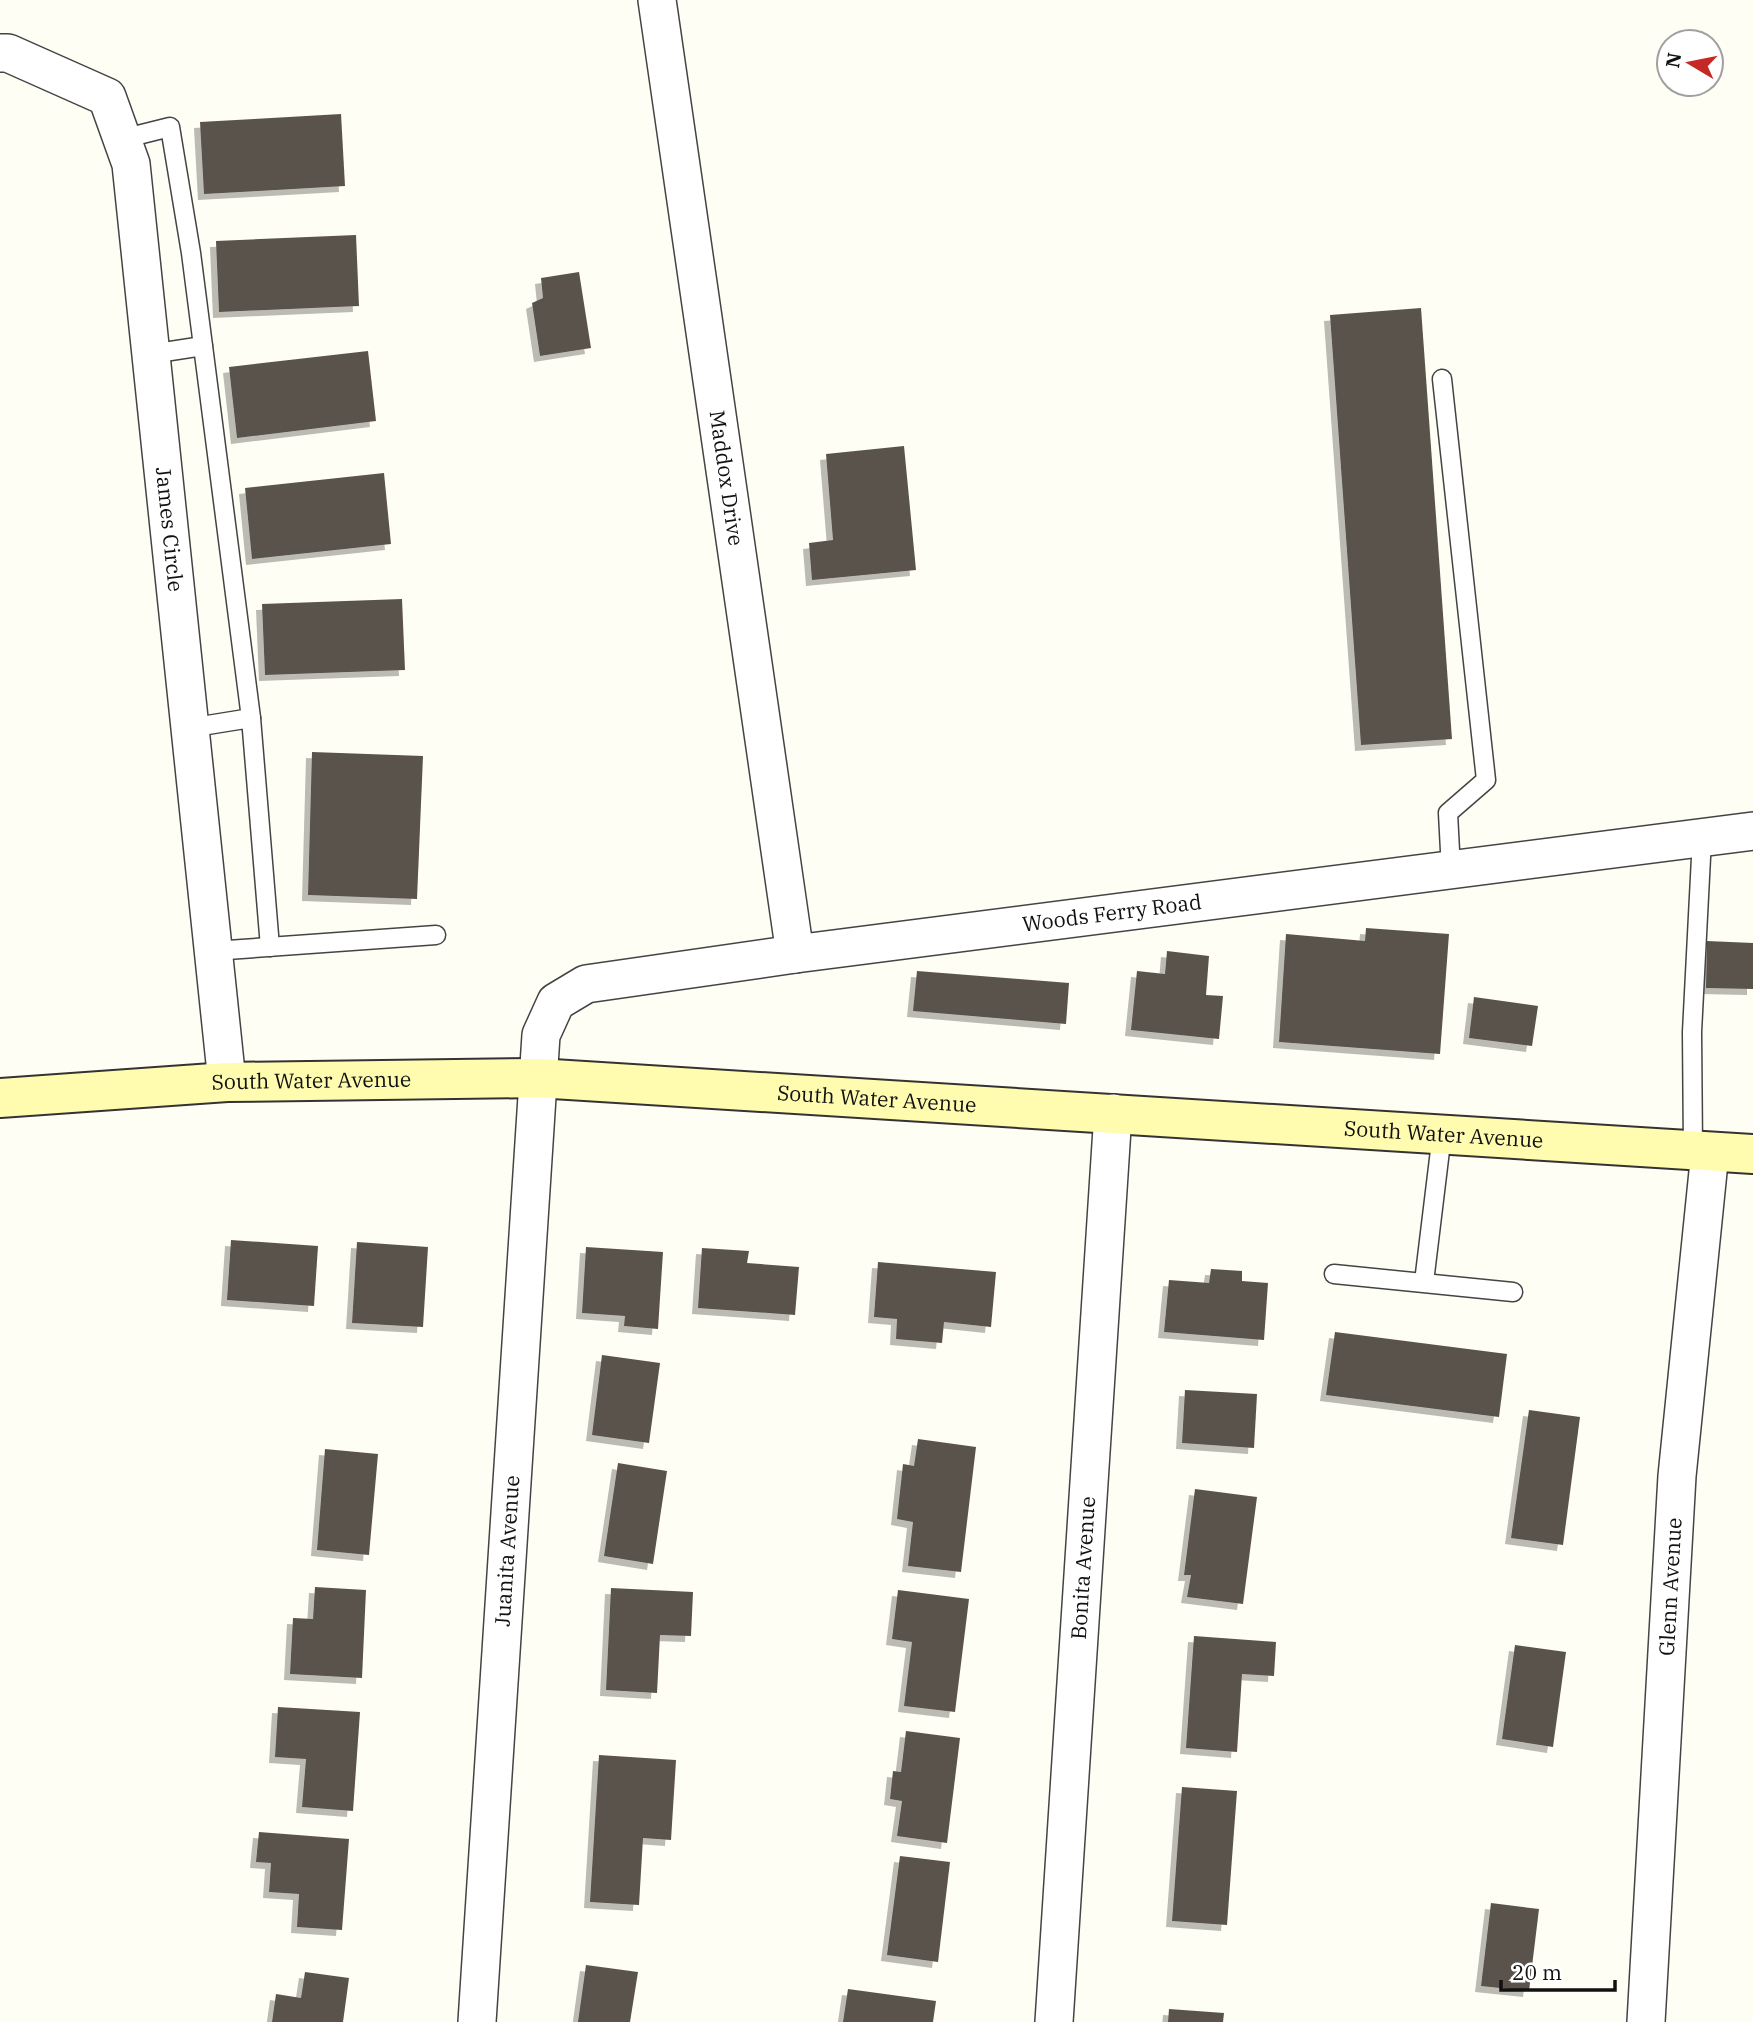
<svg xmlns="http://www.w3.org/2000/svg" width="1753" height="2022" font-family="'IBM Plex Serif',serif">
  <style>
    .building { fill: #5a534c; filter: url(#shadow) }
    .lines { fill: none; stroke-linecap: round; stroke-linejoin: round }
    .lane-casing { stroke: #444; stroke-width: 21 }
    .street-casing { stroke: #444; stroke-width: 40 }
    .secondary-casing { stroke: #333; stroke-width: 42 }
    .lane { stroke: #fff; stroke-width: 18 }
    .street { stroke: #fff; stroke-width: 37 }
    .secondary { stroke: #fffcaf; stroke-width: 38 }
    .labels { text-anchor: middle; stroke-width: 7; stroke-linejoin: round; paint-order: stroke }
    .street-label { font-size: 21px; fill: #111; stroke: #fff }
  </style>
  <defs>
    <filter id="shadow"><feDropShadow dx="-6" dy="6" stdDeviation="0" flood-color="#0004"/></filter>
  </defs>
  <rect width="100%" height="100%" fill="#fffef4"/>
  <!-- building -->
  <g class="building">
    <path d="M341,114L345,186L204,194L200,122Z"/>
    <path d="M356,235L359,306L219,312L216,241Z"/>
    <path d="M579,272L591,348L540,356L532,303L543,298L541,278Z"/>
    <path d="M1421,308L1452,739L1361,745L1330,315Z"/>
    <path d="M368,351L376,421L237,438L229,367Z"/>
    <path d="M904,446L916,570L812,580L809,543L833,540L826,454Z"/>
    <path d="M384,473L391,544L252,559L245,488Z"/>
    <path d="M402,599L405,670L265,675L262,604Z"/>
    <path d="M312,752L423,756L417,899L308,895Z"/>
    <path d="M1366,928L1449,934L1440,1054L1279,1042L1286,934L1365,941Z"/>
    <path d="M1707,941L1753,943V989L1706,988Z"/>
    <path d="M1167,951L1209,956L1206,995L1223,996L1219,1039L1131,1030L1137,971L1165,974Z"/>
    <path d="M917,971L1069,983L1066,1024L913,1011Z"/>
    <path d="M1474,997L1538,1006L1532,1046L1469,1038Z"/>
    <path d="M231,1240L318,1246L314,1306L227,1300Z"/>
    <path d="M357,1242L428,1247L423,1327L352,1323Z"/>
    <path d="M586,1247L663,1252L658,1329L624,1326L625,1316L582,1313Z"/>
    <path d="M702,1248L749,1251L747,1263L799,1267L795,1315L698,1308Z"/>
    <path d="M878,1262L996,1272L991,1327L944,1322L942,1343L896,1339L897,1319L874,1317Z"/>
    <path d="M1211,1269L1242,1271V1281L1268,1283L1264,1340L1164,1332L1169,1280L1209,1283Z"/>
    <path d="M1335,1332L1507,1354L1499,1417L1326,1395Z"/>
    <path d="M602,1355L660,1363L649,1443L592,1435Z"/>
    <path d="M1185,1390L1257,1394L1254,1448L1182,1443Z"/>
    <path d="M1529,1410L1580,1417L1563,1545L1511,1538Z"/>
    <path d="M918,1439L976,1447L961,1572L908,1566L913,1522L897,1519L903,1464L914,1466Z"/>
    <path d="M325,1449L378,1454L369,1555L317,1550Z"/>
    <path d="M618,1463L667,1471L653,1564L604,1556Z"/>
    <path d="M1195,1489L1257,1497L1243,1604L1187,1597L1191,1575H1184Z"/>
    <path d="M315,1587L366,1590L362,1678L290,1674L293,1618L313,1619Z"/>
    <path d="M611,1588L693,1592L691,1636L660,1635L657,1693L606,1690Z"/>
    <path d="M898,1590L969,1599L955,1712L904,1706L912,1642L892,1639Z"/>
    <path d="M1194,1636L1276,1642L1274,1676L1242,1674L1237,1752L1186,1748Z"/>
    <path d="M1515,1645L1566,1652L1553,1747L1502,1739Z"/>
    <path d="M278,1707L360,1712L353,1811L302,1807L306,1759L275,1757Z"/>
    <path d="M906,1731L960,1738L947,1843L897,1836L902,1801L890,1799L893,1771L901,1772Z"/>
    <path d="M599,1755L676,1760L671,1840L643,1838L639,1905L590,1902Z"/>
    <path d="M1182,1787L1237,1791L1227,1925L1172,1921Z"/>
    <path d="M259,1832L349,1839L342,1930L297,1927L299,1894L269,1892L271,1863L256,1862Z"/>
    <path d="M900,1856L950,1862L938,1962L887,1955Z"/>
    <path d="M1491,1903L1539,1909L1529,1991L1481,1986Z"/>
    <path d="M586,1965L638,1972L630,2022H578Z"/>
    <path d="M305,1972L349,1978L343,2022H272L276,1994L301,1998Z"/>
    <path d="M848,1989L936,2001L933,2022H843Z"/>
    <path d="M1169,2009L1224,2013L1223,2022H1168Z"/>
  </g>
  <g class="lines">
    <defs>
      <g id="lane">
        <path d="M122,139L170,127L191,253L251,718"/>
        <path d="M151,354L203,346"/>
        <path d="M1442,379L1486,780L1448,813L1451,870"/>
        <path d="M189,728L251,718L270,947"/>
        <path d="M213,951L436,935"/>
        <path d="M1693,1151L1692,1032L1702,838"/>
        <path d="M1334,1274L1513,1292"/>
        <path d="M1424,1282L1442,1134"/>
      </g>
      <g id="street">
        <path id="s1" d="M657,0L795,954"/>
        <path id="s2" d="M0,53H8L107,97L131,164L227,1082"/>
        <path id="s3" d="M477,2022L541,1035L556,1002L586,984L795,954L1753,831"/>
        <path id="s4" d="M1054,2022L1113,1113"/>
        <path id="s5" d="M1646,2022L1677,1476L1710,1152"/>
      </g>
      <g id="secondary">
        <path id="s6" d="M0,1098L227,1082L537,1078L1753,1154"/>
      </g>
    </defs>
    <!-- lane casing -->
    <use href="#lane" class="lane-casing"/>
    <!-- street casing -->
    <use href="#street" class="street-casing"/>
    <!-- secondary casing -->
    <use href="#secondary" class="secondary-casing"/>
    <!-- lane -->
    <use href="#lane" class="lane"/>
    <!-- street -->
    <use href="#street" class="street"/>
    <!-- secondary -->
    <use href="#secondary" class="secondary"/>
  </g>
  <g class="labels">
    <!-- street labels -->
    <g class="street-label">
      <text dy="7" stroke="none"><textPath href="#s1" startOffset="483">Maddox Drive</textPath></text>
      <text dy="7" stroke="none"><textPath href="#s2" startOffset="555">James Circle</textPath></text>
      <text dy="7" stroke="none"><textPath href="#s3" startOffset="1591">Woods Ferry Road</textPath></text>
      <text dy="7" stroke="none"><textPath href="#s6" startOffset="312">South Water Avenue</textPath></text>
      <text dy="7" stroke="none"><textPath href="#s6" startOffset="878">South Water Avenue</textPath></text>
      <text dy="7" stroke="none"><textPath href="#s6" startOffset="1446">South Water Avenue</textPath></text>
      <text dy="7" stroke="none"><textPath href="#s3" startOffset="472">Juanita Avenue</textPath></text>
      <text dy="7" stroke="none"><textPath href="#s4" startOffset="455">Bonita Avenue</textPath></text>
      <text dy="7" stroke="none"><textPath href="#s5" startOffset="436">Glenn Avenue</textPath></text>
    </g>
  </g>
  <!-- north arrow -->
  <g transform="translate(1690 63) rotate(280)"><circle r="33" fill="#ffffff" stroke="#a0a0a0" stroke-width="2"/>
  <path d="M0-5L12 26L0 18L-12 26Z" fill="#c52925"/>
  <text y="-10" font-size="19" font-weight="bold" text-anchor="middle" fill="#111111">N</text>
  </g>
  <!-- scale -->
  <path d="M1501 1980v10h114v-10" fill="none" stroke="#111111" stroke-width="3.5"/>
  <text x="1512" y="1980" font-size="21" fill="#111111" stroke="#ffffff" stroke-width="5" paint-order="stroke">20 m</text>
</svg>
